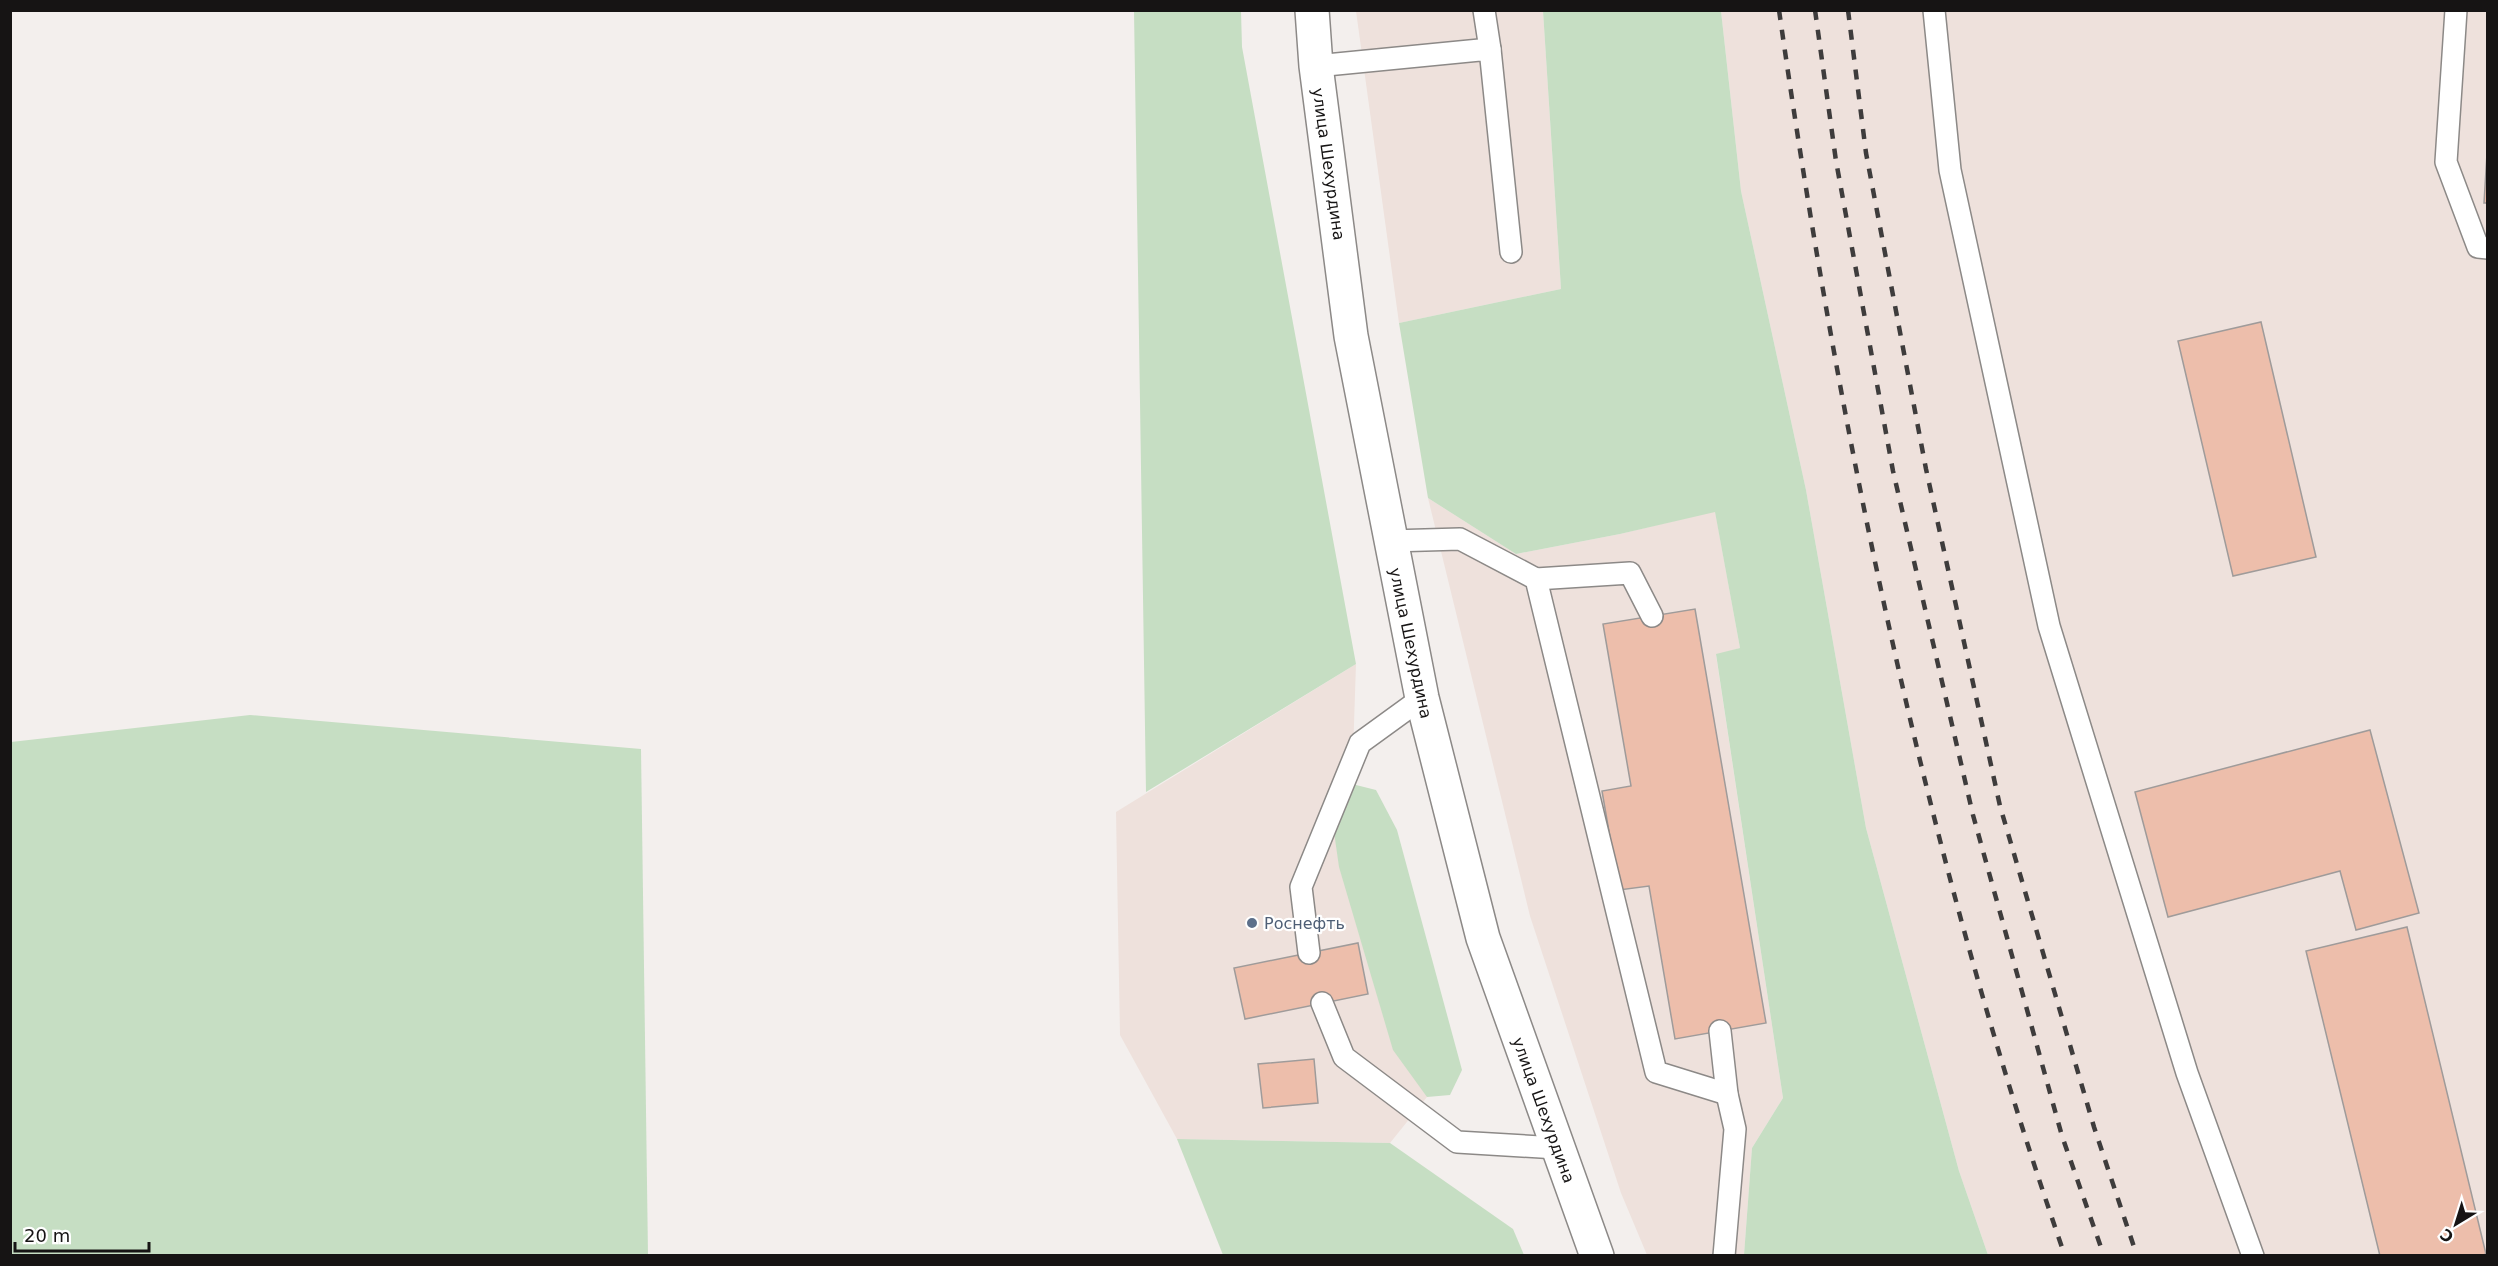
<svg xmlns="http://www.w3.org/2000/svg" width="2498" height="1266" font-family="'DejaVu Sans',sans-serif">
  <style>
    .built { fill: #eee1dc }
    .green { fill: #c6dec3 }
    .building { fill: #edbeab; stroke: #9f9b9a; stroke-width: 1.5 }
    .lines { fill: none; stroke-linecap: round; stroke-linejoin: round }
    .lane-casing { stroke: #8c8987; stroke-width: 24 }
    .primary-casing { stroke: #8c8987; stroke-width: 36 }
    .lane { stroke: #fff; stroke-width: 21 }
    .primary { stroke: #fff; stroke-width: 33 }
    .rail { stroke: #3e3c3c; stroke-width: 4.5; stroke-dasharray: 10 10; stroke-linecap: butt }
    .service-dot { fill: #5c6f8a; stroke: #fff; stroke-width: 2 }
    .labels { text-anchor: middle; stroke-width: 4.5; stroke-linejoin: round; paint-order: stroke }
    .street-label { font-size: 16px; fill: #161414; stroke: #fff }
    .service-label { font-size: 16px; fill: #4e5e75; stroke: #fff; text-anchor: start }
  </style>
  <rect width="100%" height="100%" fill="#f3efed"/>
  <!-- built -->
  <g class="built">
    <path d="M1356,11H1543L1561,289L1399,323Z"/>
    <path d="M1721,11H2487V1255H1988L1959,1171L1866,828L1806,490L1741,191Z"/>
    <path d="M1428,498L1516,554L1620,534L1715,511L1740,648L1716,655L1783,1098L1752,1148L1744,1255H1647L1621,1193L1530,916Z"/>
    <path d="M1356,664L1352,784L1427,1097L1390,1143L1177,1139L1120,1035L1116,812Z"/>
  </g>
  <!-- green -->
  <g class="green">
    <path d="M1134,11H1241L1242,47L1356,664L1146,792Z"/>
    <path d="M1543,11H1721L1741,191L1806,490L1866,828L1959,1171L1988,1255H1744L1752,1148L1783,1098L1716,654L1740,648L1715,512L1620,534L1516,554L1428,498L1399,323L1561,289Z"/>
    <path d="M250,715L641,749L648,1255H11V742Z"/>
    <path d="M1352,784L1376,790L1397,830L1462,1070L1450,1095L1427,1097L1393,1050L1339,867L1331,811Z"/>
    <path d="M1177,1139L1390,1143L1513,1229L1524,1255H1223Z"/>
  </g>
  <!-- building -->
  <g class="building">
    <path d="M2488,137V203H2484Z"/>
    <path d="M2261,322L2316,557L2233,576L2178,341Z"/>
    <path d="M1695,609L1766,1023L1675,1039L1649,886L1619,890L1602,791L1631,786L1603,624Z"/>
    <path d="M2370,730L2419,913L2356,930L2340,871L2168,917L2135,792Z"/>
    <path d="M2407,927L2486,1254L2480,1256H2380L2306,951Z"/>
    <path d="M1358,943L1368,994L1245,1019L1234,968Z"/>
    <path d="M1314,1059L1318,1103L1263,1108L1258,1064Z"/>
  </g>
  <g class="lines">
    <defs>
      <g id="lane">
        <path d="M1484,10L1490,49"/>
        <path d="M1934,10L1950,170L2049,626L2187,1073L2253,1256"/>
        <path d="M2456,10L2446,162L2478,247L2488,248"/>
        <path d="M1316,66L1490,49L1511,252"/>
        <path d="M1390,541L1460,539L1536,579L1656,1072L1727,1094"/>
        <path d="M1536,579L1630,573L1652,616"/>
        <path d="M1309,953L1301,887L1360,743L1422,698"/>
        <path d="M1322,1003L1344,1057L1457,1142L1557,1148"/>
        <path d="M1720,1031L1727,1094L1735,1129L1724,1256"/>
      </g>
      <path id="primary" d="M1312,10L1316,66L1351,336L1422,698L1483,938L1597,1256"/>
    </defs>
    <!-- lane casing -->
    <use href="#lane" class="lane-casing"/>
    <!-- primary casing -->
    <use href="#primary" class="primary-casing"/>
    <!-- lane -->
    <use href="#lane" class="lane"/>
    <!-- primary -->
    <use href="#primary" class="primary"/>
    <!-- rail -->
    <g class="rail">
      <path d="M1779,10C1839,431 1925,854 2065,1256"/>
      <path d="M1815,10L1836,161L1893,471L1973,815L2062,1136L2104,1256"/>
      <path d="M1848,10L1866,153L1926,469L2000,806L2094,1127L2137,1256"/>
    </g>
  </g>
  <!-- markers -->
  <circle class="service-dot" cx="1252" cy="923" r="6"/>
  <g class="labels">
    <!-- street labels -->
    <g class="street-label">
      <text transform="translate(1329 164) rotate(82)" y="6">улица Шехурдина</text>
      <text transform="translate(1411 643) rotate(78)" y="6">улица Шехурдина</text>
      <text transform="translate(1544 1110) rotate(70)" y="6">улица Шехурдина</text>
    </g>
    <!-- service labels -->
    <g class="service-label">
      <text x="1264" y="929">Роснефть</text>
    </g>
  </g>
  <!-- border -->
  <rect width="2498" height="1266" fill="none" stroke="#161414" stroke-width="24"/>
  <!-- north arrow -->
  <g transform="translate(2456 1224) rotate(218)" stroke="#ffffff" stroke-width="4.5" paint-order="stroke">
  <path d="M0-4.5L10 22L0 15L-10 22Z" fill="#161414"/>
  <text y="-9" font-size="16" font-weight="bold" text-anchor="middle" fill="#161414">С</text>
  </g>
  <!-- scale -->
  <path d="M15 1242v9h134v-9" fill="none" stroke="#161414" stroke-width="3"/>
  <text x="24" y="1242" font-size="18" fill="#161414" stroke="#ffffff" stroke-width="4.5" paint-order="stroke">20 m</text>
</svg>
